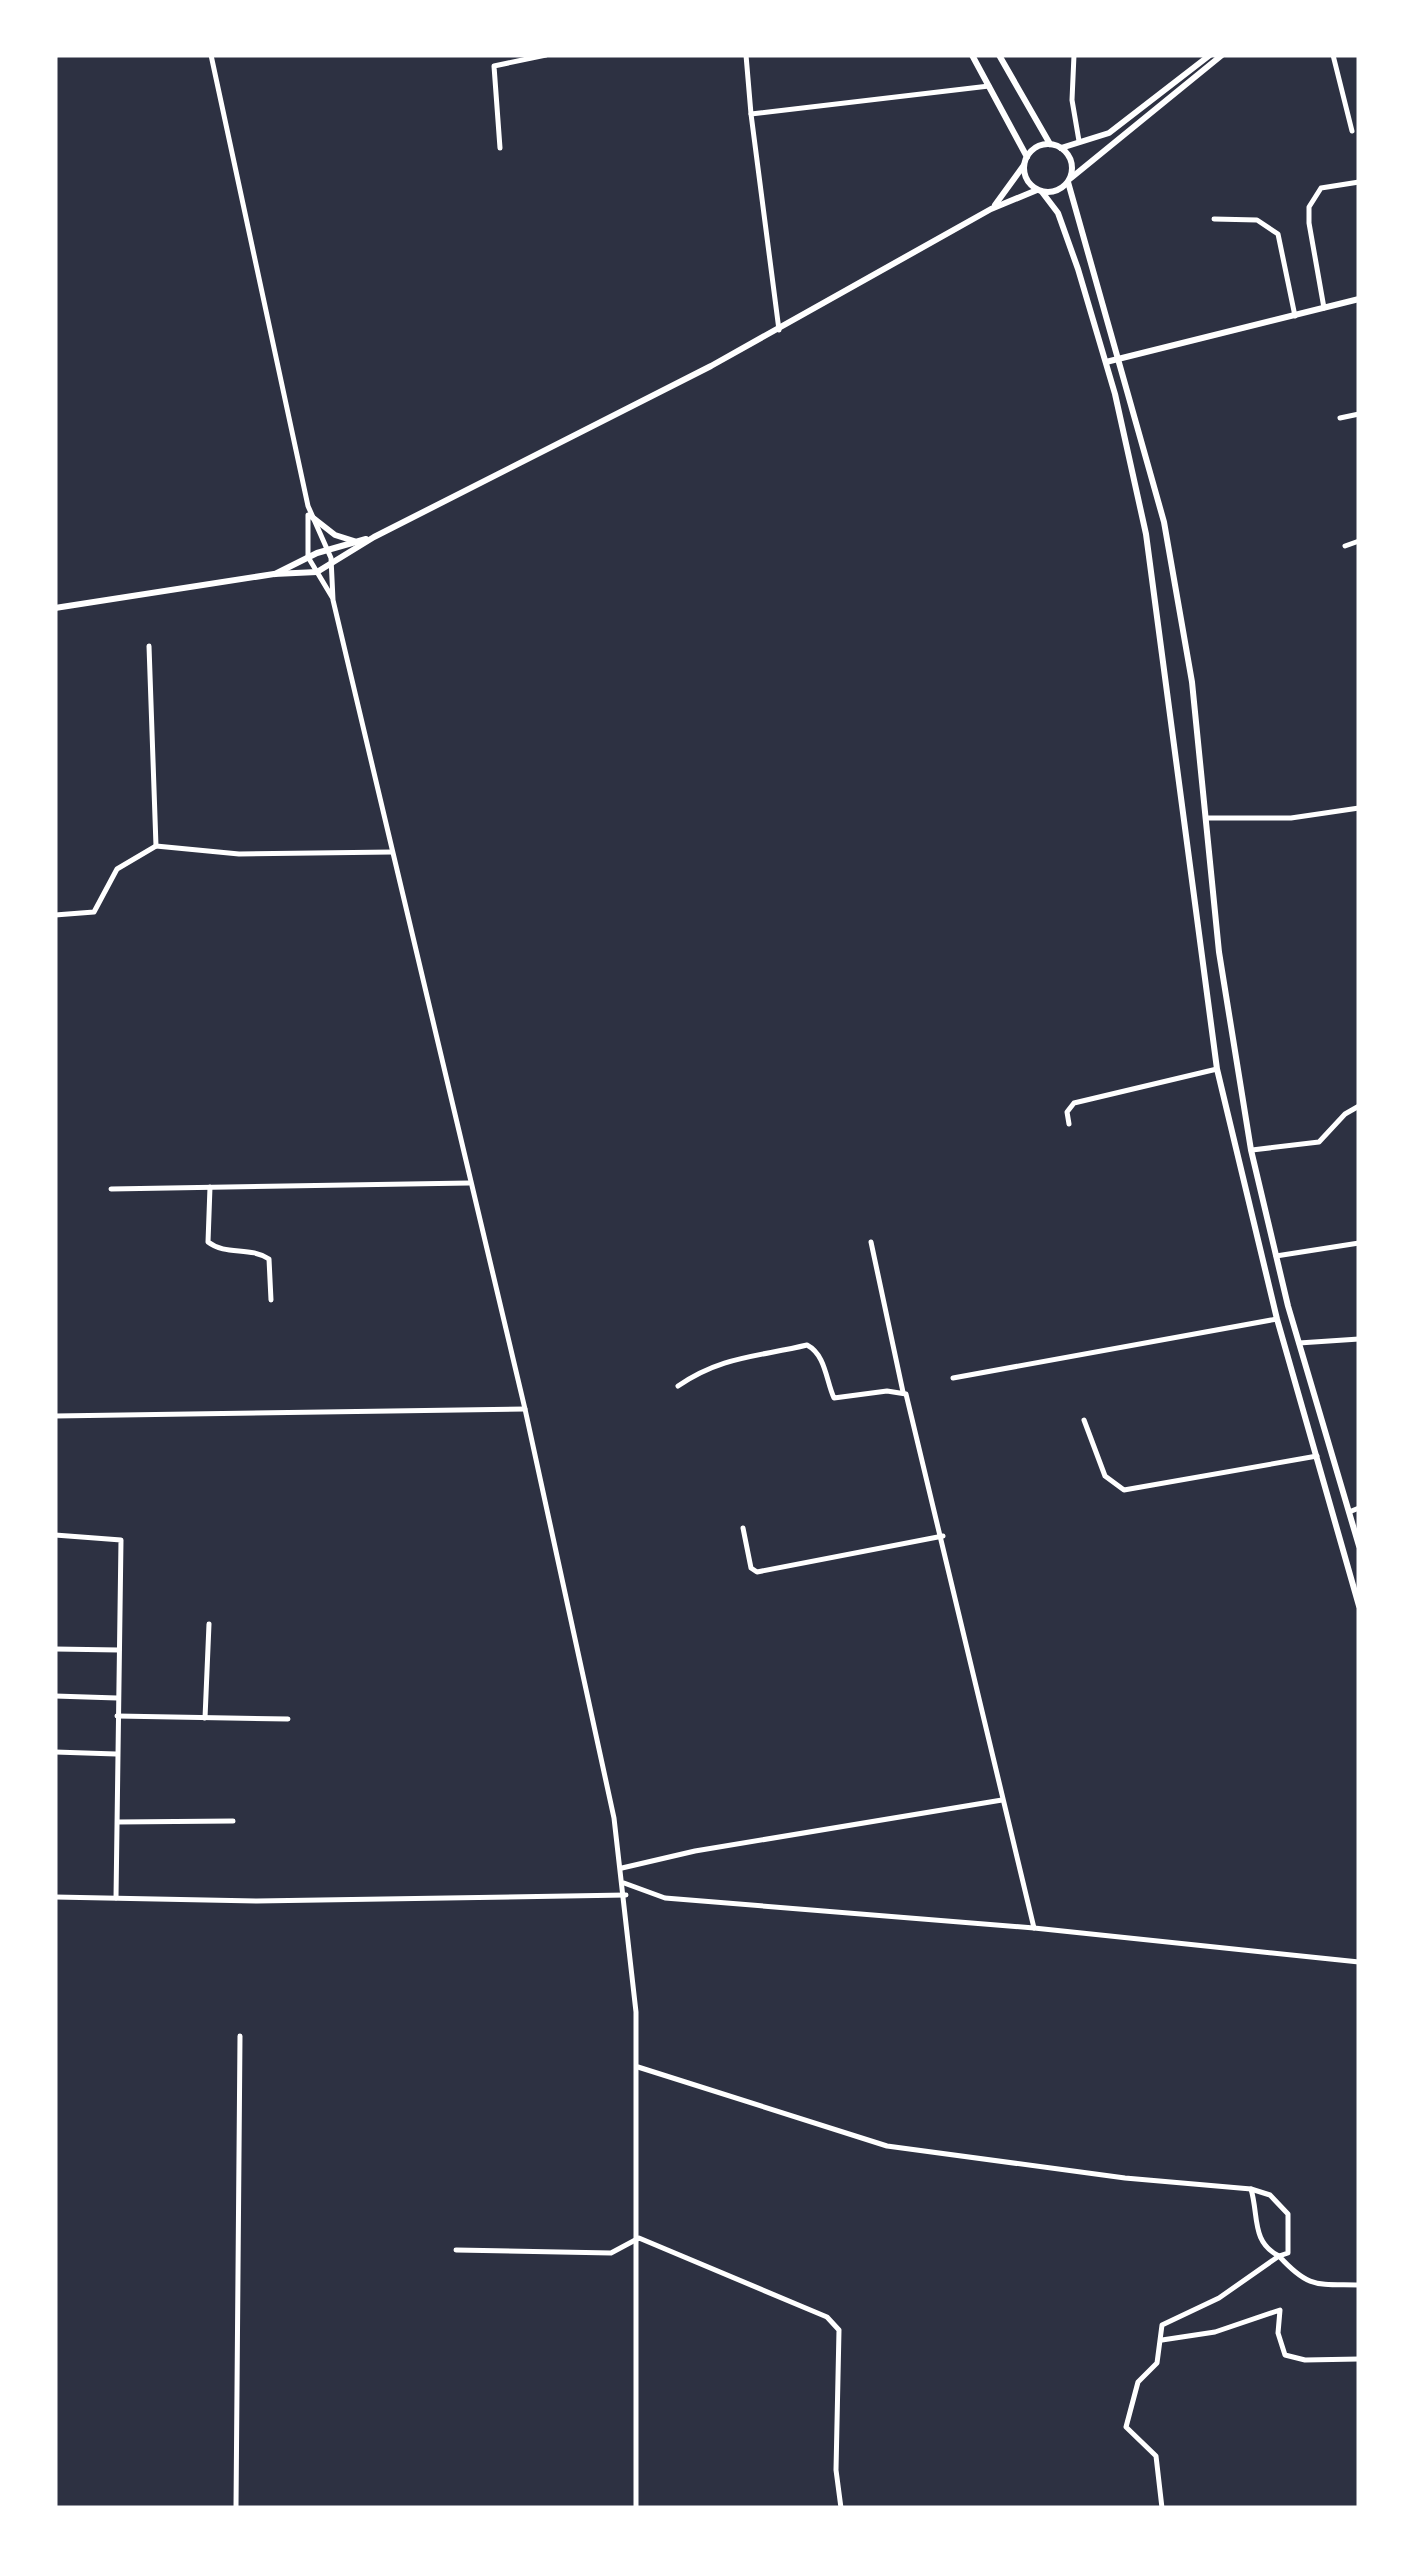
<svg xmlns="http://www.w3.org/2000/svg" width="1414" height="2563" font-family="'Public Sans',sans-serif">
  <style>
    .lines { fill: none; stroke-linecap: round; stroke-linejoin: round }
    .minor { stroke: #fff; stroke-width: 5 }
    .tertiary { stroke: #fff; stroke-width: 6 }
    .secondary { stroke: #fff; stroke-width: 6 }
  </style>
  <rect width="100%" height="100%" fill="#2d3142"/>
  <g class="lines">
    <!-- minor -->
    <g class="minor">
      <path d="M55,55H56"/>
      <path d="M211,55L308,506L331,558L333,600L525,1409L614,1818L636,2012V2508"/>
      <path d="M746,55L751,114"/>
      <path d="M1074,55L1072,100L1079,141"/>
      <path d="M1333,55L1352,131"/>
      <path d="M500,148L494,66L546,55"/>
      <path d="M1214,219L1257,220L1278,234L1295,316"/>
      <path d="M1324,308L1309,223V207L1321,188L1359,182"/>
      <path d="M779,330L751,114L989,86"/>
      <path d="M1340,418L1359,414"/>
      <path d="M308,515V557L332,597"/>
      <path d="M1345,546L1359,541"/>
      <path d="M149,646L156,846L239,854L392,852"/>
      <path d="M1207,818H1291L1359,808"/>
      <path d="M55,915L94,912L117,869L156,846"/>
      <path d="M1069,1124L1067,1112L1074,1103L1217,1069"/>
      <path d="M1252,1150L1319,1142L1345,1114L1359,1106"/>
      <path d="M210,1187L208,1242C226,1256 250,1246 269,1259L271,1300"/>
      <path d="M111,1189L469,1183"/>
      <path d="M871,1242L903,1392"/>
      <path d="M1276,1256L1359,1243"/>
      <path d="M1299,1343L1359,1339"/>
      <path d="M953,1378L1277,1319"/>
      <path d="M678,1386C722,1356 757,1357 807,1345C826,1355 826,1381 834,1398L887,1391L906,1394L1034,1928"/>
      <path d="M55,1416L525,1409"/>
      <path d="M1084,1420L1105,1476L1124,1490L1317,1456"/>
      <path d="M1349,1512L1359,1508"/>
      <path d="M743,1528L751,1568L757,1572L943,1536"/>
      <path d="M55,1535L121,1540L116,1898"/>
      <path d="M55,1649L119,1650"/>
      <path d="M55,1696L117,1698"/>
      <path d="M117,1716L288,1719"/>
      <path d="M205,1718L209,1624"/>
      <path d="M55,1752L116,1754"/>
      <path d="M118,1822L233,1821"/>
      <path d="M622,1868L695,1851L1002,1800"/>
      <path d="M624,1883L665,1898L1034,1928L1359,1962"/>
      <path d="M55,1897L257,1901L626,1895"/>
      <path d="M638,2067L887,2146L1125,2178L1251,2189L1270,2195L1288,2214V2253L1279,2256C1309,2289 1317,2284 1359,2285"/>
      <path d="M456,2250L611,2253L639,2238L827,2317L839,2330L836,2470L841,2508"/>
      <path d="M1162,2340L1215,2332L1280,2310L1278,2333L1285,2355L1305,2360L1359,2359"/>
      <path d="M236,2508L240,2036"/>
      <path d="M1162,2508L1156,2456L1126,2427L1138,2382L1157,2363L1162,2325L1219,2298L1279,2256C1251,2242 1259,2216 1251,2189"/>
    </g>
    <!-- tertiary -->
    <g class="tertiary">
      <path d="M1061,148L1109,133L1210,55"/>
      <path d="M1071,178L1222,55"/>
      <path d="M995,205L1024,165"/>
      <path d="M1106,362L1359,299"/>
      <path d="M312,517L335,535L354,541"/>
      <path d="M275,574L317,553L366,539"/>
      <path d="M55,608L274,574L317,572L374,537L711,366L991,209L1037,190"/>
    </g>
    <!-- secondary -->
    <g class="secondary">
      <path d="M972,55L1027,157"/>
      <path d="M999,55L1050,144"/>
      <circle cx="1048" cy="168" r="24"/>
      <path d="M1068,182L1164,522L1192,682L1219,952L1251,1150L1288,1306L1359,1546"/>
      <path d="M1042,192L1058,213L1078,269L1115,394L1146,534L1217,1069L1277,1319L1359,1606"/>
    </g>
  </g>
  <!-- border -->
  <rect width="1414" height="2563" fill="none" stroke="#ffffff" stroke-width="115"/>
</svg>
